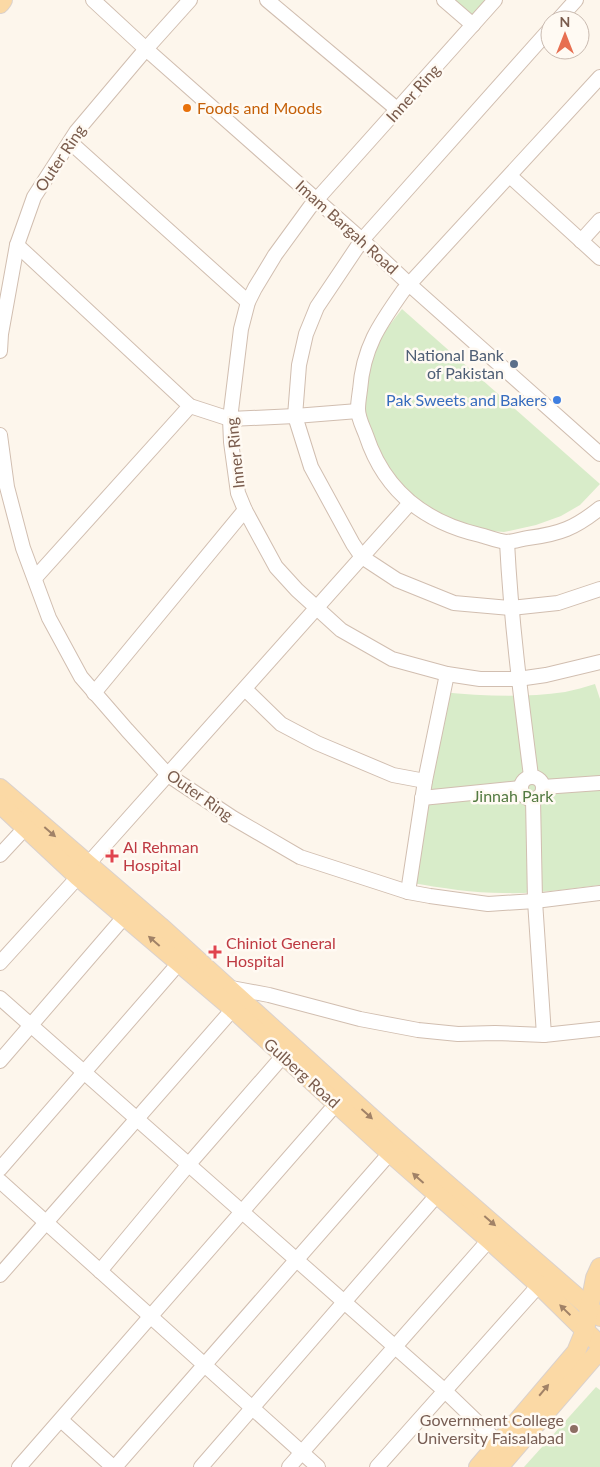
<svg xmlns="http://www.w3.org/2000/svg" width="600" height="1467" font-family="Lato,sans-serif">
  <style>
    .green { fill: #d8ecc9 }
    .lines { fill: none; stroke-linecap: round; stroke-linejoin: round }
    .minor-casing { stroke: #d1beb0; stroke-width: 16 }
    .major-casing { stroke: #dad1cd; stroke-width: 20 }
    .minor { stroke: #fff; stroke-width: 14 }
    .major { stroke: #fbd9a5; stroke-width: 18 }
    .oneway { fill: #a18267 }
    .food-dot { fill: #e8710a; stroke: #fffaf3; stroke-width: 2 }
    .service-dot { fill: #5c6f8a; stroke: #fffaf3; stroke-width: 2 }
    .shop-dot { fill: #3f7fe0; stroke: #fffaf3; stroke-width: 2 }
    .health-dot { fill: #e0444e; stroke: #fffaf3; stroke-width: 2 }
    .education-dot { fill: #8d6e63; stroke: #fffaf3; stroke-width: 2 }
    .labels { text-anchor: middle; stroke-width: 5; stroke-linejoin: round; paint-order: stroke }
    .street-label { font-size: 16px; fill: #7a5c4d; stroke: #fffaf3 }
    .food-label { font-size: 16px; fill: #c56008; stroke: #fffaf3; text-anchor: start }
    .service-label { font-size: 16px; fill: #4e5e75; stroke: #fffaf3; text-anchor: end }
    .shop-label { font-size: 16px; fill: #366cbe; stroke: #fffaf3; text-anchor: end }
    .park-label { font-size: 16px; fill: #537a41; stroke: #fffaf3 }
    .health-label { font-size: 16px; fill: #be3a42; stroke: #fffaf3; text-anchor: start }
    .education-label { font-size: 16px; fill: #785e54; stroke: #fffaf3; text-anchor: end }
  </style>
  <rect width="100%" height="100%" fill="#fdf6ec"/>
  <!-- green -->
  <g class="green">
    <path d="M450,0H487L471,18Z"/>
    <path d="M402,309L600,484L580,505L561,516L536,525L504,532L478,530L449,519L419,502L382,464L374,441L365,410V385L371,362L378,340Z"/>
    <path d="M595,684L600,699V885C568,889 536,894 504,893C473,893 442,888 412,883L441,692C482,696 523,698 565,692C575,690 585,687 595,684Z"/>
    <path d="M596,1387L600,1390V1467H524Z"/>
  </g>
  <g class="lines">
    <defs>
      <g id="minor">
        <path d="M93,0L146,49L362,240L410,285L600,454"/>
        <path d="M267,0L398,110"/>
        <path d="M444,0L473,25"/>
        <path d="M495,0L310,207L275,255L255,288L248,302L241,329L230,419L231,442L238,493L245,510L276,567L297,590L341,630L392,659L447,674L480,679H518L546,675L600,662"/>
        <path d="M558,20L576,0"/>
        <path d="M550,29L362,240L317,307L306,334L299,365L295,416L311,467L353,544L362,557L397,580L454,603L511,608L558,603L600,589"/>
        <path d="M600,77L403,291C379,325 363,348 360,390C359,397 358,403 358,409C358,418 363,427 366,435C384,490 424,522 480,535C488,537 497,541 506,542C513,542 521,539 528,538C560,534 575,528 600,508"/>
        <path d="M70,142L248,302"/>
        <path d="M510,176L600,258"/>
        <path d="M581,241L600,220"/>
        <path d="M17,245L190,406L230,419L295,416L358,411"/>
        <path d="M0,351L1,334L17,245L34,197L76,132L146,49L190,0"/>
        <path d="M0,435L7,487L23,548L49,618L81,677L127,730L168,775L233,818L300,857L408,892L430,896L488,904L535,901L600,893"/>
        <path d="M507,542C511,621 521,698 531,776"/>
        <path d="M35,578L190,406"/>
        <path d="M245,689L281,724L317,743L393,775L425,781"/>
        <path d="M94,693L245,510"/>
        <circle cx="532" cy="788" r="11"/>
        <path d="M543,787L600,783"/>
        <path d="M422,798L521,788"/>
        <path d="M533,799L535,901L544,1035"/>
        <path d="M0,855L26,827"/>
        <path d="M88,864L410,503"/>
        <path d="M408,892L425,781L447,674"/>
        <path d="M0,963L78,877"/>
        <path d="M226,987L269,995L360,1019L418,1030L458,1034L495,1033L544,1035L600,1029"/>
        <path d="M0,998L445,1391L499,1443"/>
        <path d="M0,1061L125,916"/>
        <path d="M0,1169L179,963"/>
        <path d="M0,1181L318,1467"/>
        <path d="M100,1271L189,1164L283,1056"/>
        <path d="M0,1275L233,1009"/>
        <path d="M61,1420L113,1467"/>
        <path d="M19,1467L336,1104"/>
        <path d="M115,1467L390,1153"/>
        <path d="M201,1467L437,1195"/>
        <path d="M289,1467L489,1240"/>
        <path d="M377,1467L539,1285"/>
      </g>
      <g id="major">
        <path d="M0,4L3,0"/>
        <path d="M0,788L160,926L392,1136L600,1317"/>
        <path d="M0,804L78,877L233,1009L390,1153L489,1240L539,1285L600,1345"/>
        <path d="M478,1467L576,1352L585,1330L595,1278L600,1267"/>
        <path d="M499,1467L600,1350"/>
      </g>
    </defs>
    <!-- minor casing -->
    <use href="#minor" class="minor-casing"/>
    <!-- major casing -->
    <use href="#major" class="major-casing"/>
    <!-- minor -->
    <use href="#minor" class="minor"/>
    <!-- major -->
    <use href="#major" class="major"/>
  </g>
  <!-- one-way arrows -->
  <defs><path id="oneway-solid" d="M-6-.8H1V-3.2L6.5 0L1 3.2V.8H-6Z" transform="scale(1.25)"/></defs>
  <g class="oneway">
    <use href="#oneway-solid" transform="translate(50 832) rotate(41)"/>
    <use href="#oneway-solid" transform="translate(154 941) rotate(-139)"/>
    <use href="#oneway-solid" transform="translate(367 1114) rotate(42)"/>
    <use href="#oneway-solid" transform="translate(418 1178) rotate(-138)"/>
    <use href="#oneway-solid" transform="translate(490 1221) rotate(41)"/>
    <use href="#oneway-solid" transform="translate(565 1310) rotate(-136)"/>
    <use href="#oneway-solid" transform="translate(544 1390) rotate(-50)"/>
  </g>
  <!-- markers -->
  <circle class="food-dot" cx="187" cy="108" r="5"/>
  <circle class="service-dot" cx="514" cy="364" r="5"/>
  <circle class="shop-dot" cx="557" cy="400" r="5"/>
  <g class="health-dot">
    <path d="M109.5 848.5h5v5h5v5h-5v5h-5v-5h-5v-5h5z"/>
    <path d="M212.5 944.5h5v5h5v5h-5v5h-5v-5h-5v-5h5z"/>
  </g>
  <circle class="education-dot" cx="574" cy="1429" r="5"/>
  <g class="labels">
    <!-- street labels -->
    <g class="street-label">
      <text transform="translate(413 93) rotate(-48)" y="6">Inner Ring</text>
      <text transform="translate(60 158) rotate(-56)" y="6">Outer Ring</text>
      <text transform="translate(347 227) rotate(42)" y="6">Imam Bargah Road</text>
      <text transform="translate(235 453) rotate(-96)" y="6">Inner Ring</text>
      <text transform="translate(200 795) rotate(35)" y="6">Outer Ring</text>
      <text transform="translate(302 1073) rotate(42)" y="6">Gulberg Road</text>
    </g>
    <!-- food labels -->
    <g class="food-label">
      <text x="197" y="114">Foods and Moods</text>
    </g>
    <!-- service labels -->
    <g class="service-label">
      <text x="504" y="361">National Bank<tspan x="504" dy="18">of Pakistan</tspan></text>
    </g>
    <!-- shop labels -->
    <g class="shop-label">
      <text x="547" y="406">Pak Sweets and Bakers</text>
    </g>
    <!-- park labels -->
    <g class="park-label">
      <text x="513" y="802">Jinnah Park</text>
    </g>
    <!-- health labels -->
    <g class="health-label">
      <text x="123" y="853">Al Rehman<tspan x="123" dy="18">Hospital</tspan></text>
      <text x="226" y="949">Chiniot General<tspan x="226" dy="18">Hospital</tspan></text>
    </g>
    <!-- education labels -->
    <g class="education-label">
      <text x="564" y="1426">Government College<tspan x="564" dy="18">University Faisalabad</tspan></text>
    </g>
  </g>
  <!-- north arrow -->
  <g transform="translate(565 35)"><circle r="24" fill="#fffaf3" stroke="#cabbb1"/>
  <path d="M0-4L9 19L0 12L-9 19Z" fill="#e76f51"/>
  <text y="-8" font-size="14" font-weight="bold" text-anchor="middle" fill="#7a5c4d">N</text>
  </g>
</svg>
